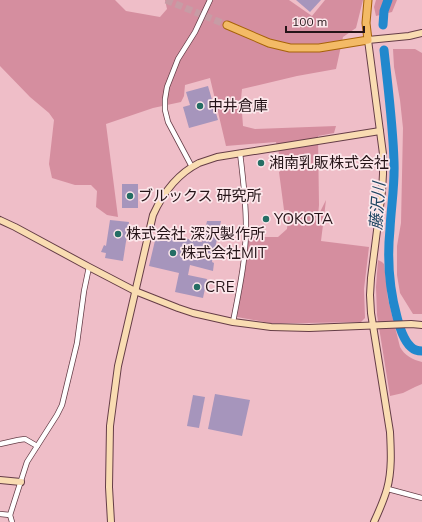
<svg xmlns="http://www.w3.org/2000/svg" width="422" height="522" font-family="Mulish,'Noto Sans JP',sans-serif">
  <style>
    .green { fill: #d58e9f }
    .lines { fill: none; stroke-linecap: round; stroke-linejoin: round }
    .river { stroke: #2188cd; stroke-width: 9 }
    .building { fill: #a695bc }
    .primary-tunnel { stroke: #c79ca5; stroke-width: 7; stroke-dasharray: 7 3.5; stroke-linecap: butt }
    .street-casing { stroke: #653d47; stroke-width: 6 }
    .secondary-casing { stroke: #653d47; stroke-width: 8 }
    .primary-casing { stroke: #a66208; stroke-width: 9 }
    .street { stroke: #fff; stroke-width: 4.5 }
    .secondary { stroke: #f9dcb2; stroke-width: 6 }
    .primary { stroke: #f3ba66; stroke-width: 7 }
    .poi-dot { fill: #246d64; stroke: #fce7eb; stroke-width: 1.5 }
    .labels { text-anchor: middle; stroke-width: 3.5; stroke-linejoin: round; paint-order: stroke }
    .poi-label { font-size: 15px; fill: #251418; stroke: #fce7eb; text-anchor: start }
    .water-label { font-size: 16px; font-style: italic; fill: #1d4461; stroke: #fce7eb }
  </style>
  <rect width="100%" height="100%" fill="#efbec8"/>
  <!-- green -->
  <g class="green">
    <path d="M0,0H115L126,11L160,17L167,9L165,0H289L312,16L325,0H363L356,28L343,37L336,69L297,76L242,89L241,99L243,126L255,129L336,126L334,133L318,136L319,205L318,216L326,200L321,241L369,247L364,289L365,318L361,322L307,323H270L237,317L246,265L248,237H278L287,229L289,210H284L279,172L283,169L276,142L226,146L210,78L185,85L184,96L181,102L153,108L106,124L118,217L107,215L96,207L97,191L91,185H75L52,178L49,164L54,120L49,113L30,97L0,66Z"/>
    <path d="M376,0H397L392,12L376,16L374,7Z"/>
    <path d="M393,49H415L422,53V314H413L400,293L397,275V246L401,223L403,128L400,100L394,67Z"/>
    <path d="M378,260L382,262L384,264L388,299L400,347C404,355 413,360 422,362V384L415,387L403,393L390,396L377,315L376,287Z"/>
  </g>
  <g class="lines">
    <!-- river -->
    <g class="river">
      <path d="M383,25L384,11L388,0"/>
      <path d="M384,50C388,88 393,125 394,162C395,185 391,207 390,229C387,259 389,288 397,317C399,326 404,341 411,347C414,350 418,351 422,351"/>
    </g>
  </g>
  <!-- building -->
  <g class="building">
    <path d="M296,0H321L310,12Z"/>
    <path d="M208,86L218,120L189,128L183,107L190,105L186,92Z"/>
    <rect x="122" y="184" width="16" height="24"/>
    <path d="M110,220L129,222L123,261L105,258L106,253L101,252L104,245L106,246Z"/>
    <path d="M207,221H221L212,262L214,263L213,271L190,265L188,275L207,279L203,298L175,292L179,273L149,266L157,232L202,242Z"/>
    <path d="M215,394L250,400L242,436L208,429Z"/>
    <path d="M193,395L205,397L199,428L187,426Z"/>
  </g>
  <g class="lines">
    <!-- primary-tunnel -->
    <path class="primary-tunnel" d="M166,0L227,25"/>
    <defs>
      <g id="street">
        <path d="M192,167L168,122L165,110V99L167,87L178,59L195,32L210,0"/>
        <path d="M233,322C239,291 246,259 246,227C246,202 243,177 240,153"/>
        <path d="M0,444L18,440L25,439L37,446"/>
        <path d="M388,489L422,498"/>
        <path d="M0,514L10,515"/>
        <path d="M12,522L10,515L27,462L57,415L62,405L77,343L84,291L89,267"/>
      </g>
      <g id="secondary">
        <path d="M0,220L15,227L89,267L135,291L178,308L193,313L233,322L271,327L309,328L411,324L422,325"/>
        <path d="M0,480L21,482"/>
        <path d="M111,522L109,487L110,426L118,366L153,215C163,193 177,174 199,163C205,161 211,159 217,157L380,131"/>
        <path d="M374,522C379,511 384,500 387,489C392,471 391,451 390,432L371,313L370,295L371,278L382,191L383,174V154L368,40L409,36L422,33"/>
      </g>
      <path id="primary" d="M227,25L269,43L290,48H319L368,40L366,23L368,0"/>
    </defs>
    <!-- street casing -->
    <use href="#street" class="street-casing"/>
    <!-- secondary casing -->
    <use href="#secondary" class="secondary-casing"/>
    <!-- primary casing -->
    <use href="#primary" class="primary-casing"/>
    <!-- street -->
    <use href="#street" class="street"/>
    <!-- secondary -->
    <use href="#secondary" class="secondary"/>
    <!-- primary -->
    <use href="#primary" class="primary"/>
  </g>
  <!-- markers -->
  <g class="poi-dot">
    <circle cx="200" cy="106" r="4"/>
    <circle cx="261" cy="163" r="4"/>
    <circle cx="130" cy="196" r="4"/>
    <circle cx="266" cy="219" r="4"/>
    <circle cx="118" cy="234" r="4"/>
    <circle cx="173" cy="253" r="4"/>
    <circle cx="197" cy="287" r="4"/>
  </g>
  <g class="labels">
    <!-- poi labels -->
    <g class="poi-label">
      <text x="208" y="111">中井倉庫</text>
      <text x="269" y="168">湘南乳販株式会社</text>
      <text x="138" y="201">ブルックス 研究所</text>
      <text x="274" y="224">YOKOTA</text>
      <text x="126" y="239">株式会社 深沢製作所</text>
      <text x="181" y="258">株式会社MIT</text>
      <text x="205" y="292">CRE</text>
    </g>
    <!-- water labels -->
    <g class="water-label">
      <text transform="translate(377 206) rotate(-86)" y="6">藤沢川</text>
    </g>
  </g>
  <!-- scale -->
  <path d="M286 26v6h78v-6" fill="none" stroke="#251418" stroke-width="2"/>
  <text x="292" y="26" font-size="12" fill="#251418" stroke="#fce7eb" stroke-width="3" paint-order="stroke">100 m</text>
</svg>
